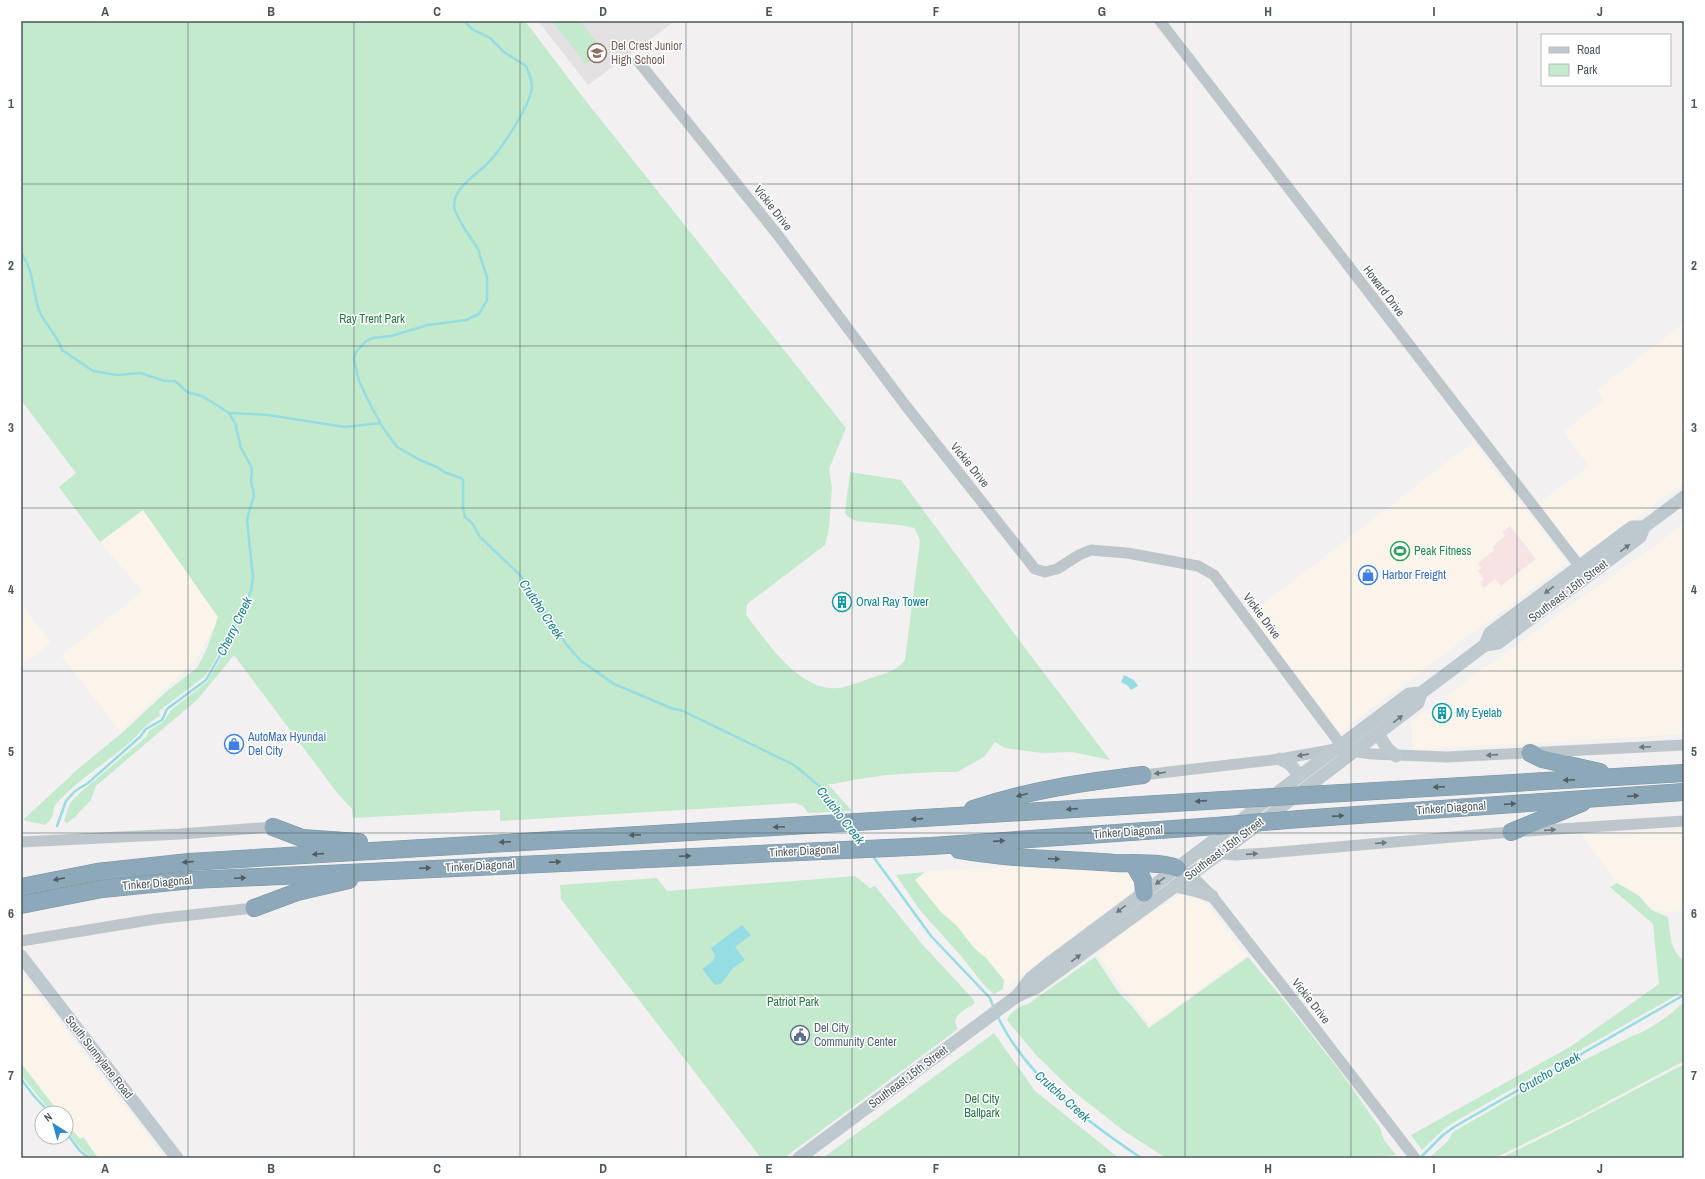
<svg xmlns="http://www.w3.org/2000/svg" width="1705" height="1179" font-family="'Archivo Narrow',sans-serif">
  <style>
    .commercial { fill: #faf4eb }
    .education { fill: #e3e1e1 }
    .medical { fill: #f8e3e4 }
    .green { fill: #c3eacd }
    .water { fill: #95dde3 }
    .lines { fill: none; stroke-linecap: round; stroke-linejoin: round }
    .stream { stroke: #95dde3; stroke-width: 2.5 }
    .motorway-casing { stroke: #7894a5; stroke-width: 18 }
    .tertiary { stroke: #bdc6cb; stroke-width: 11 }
    .secondary { stroke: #bec9cf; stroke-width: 13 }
    .motorway { stroke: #8da8b9; stroke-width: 17 }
    .motorway-bridge-casing { stroke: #7894a5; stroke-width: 18; stroke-linecap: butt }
    .motorway-bridge { stroke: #8da8b9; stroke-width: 17 }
    .oneway { fill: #6d787e }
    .oneway2 { fill: #6c777d }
    .oneway3 { fill: #515d64 }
    .grid { fill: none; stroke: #4a555b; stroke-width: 1; stroke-opacity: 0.55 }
    .labels { text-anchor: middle; stroke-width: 3; stroke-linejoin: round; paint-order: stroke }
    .education-label { font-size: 12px; fill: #785e54; stroke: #fff; text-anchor: start }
    .street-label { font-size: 12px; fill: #4a555b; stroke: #fff }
    .park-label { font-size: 12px; fill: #227540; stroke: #fff }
    .leisure-label { font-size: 12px; fill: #27864d; stroke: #fff; text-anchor: start }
    .shop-label { font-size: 12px; fill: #366cbe; stroke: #fff; text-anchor: start }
    .culture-label { font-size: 12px; fill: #0d838f; stroke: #fff; text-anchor: start }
    .service-label { font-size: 12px; fill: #4e5e75; stroke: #fff; text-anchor: start }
    .water-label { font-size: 13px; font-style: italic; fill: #1a8087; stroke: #fff }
    .neatline { fill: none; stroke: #4a555b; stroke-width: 1.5 }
    .grid-label { font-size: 13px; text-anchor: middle; font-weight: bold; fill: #4a555b }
  </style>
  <rect width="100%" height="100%" fill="#f2f0f0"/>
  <!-- commercial -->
  <g class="commercial">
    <path d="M1684,323V483L1590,553L1583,556L1580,555L1567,542L1539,503L1589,466L1563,432L1604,400L1597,390Z"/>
    <path d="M1473,442L1567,563L1340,732L1250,614Z"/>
    <path d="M143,510L218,617L217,622L196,660L120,731L61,656L142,591L100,542Z"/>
    <path d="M1684,524V734L1413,750L1411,721Z"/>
    <path d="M21,603L51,643L21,665Z"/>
    <path d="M1684,830V911L1665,912L1652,909L1640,895L1617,882L1581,835Z"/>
    <path d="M1011,866L1130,869L1142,884L1003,989L914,880L927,871Z"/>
    <path d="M1186,893L1200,897L1209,906L1246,956L1150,1025L1097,955L1120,935L1179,895Z"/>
    <path d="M21,972L165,1158H99L83,1136L80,1139L66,1122V1113H59L21,1062Z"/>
  </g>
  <!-- education -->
  <path class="education" d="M538,21H675L588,85Z"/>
  <!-- medical -->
  <path class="medical" d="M1510,526L1536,559L1501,586L1495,579L1484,588L1480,582L1484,579L1478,571L1481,568L1478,563L1494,550L1492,547L1505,536L1502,532Z"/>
  <!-- green -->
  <g class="green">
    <path d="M21,21H525L582,96L846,428L829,469L832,487L829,529L825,545L747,604L746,615C767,641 793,683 829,688C841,690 857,683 868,679C882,674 895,673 905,660L920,541L915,528L899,525L856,521L847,516L845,512L850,472L901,480L1022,644L1110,760L1072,752L1042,753L1005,748L995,742L984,757L957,772H935L886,775L853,780L833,784H828L852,811L808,813L803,806L795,803L500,821V810L353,818L352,809L338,794L234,655L198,699L96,786L91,800L74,818L67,823L64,821L70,803L83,790L146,737L149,731L163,722L171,710L207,682L229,644L226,637L214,662L205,676L159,711L160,716C146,723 139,735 127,745C109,760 89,773 71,789C66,794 60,799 56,804C50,812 58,814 45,825L23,820L78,769L123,732L167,691L197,668L206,651L218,617L143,510L100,542L59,487L76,473L21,400Z"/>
    <path d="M552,21H580L603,51L586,64Z"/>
    <path d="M925,872L915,880L941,912L957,926L974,948L986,958L1004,980L1003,989L994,994L983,984L962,957L919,909L896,875Z"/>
    <path d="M855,876L870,888L875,886L922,944L973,999L975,1003C968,1009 948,1015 958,1029L784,1158H761L561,899L560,885L657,878L667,891Z"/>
    <path d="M1617,883L1639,896L1651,910L1668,917C1670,931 1670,952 1684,960V991L1461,1118L1445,1128L1422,1150L1411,1135L1570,1047L1659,984L1653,924L1610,887Z"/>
    <path d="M1095,957L1119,993L1131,1005L1149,1028L1248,957L1287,1004L1340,1071L1380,1128L1384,1140L1396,1155L1368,1158H1166L1124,1131L1073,1091L1037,1056L1007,1020C1009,1013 1020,1005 1028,1004Z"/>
    <path d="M1684,1002V1061L1581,1116L1495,1158L1430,1157L1447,1142L1453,1132L1529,1088L1632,1036C1649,1031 1671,1014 1684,1002Z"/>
    <path d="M994,1033L1035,1091L1119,1158H823Z"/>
    <path d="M21,1063L59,1113H52L21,1075Z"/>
    <path d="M1684,1064V1158H1501L1570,1124Z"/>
    <path d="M66,1123L80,1139L83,1137L98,1158H92L81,1149L66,1129Z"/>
  </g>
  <!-- water -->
  <g class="water">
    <path d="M1124,675L1134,680L1138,686L1131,690L1128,686L1121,682Z"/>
    <path d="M742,925L751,935L735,947L745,960L734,967L721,984L715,985L702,969L713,961L715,955L711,948Z"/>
  </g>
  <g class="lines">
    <!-- stream -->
    <g class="stream">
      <path d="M464,21L472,29L490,38L504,52L526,66C528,72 532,79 532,86C531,105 501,150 487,164C475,176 454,187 454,206C455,218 473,240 479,251L480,256L487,277V300L479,314L466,320L428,325L391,336L373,338L366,341L356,352L354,359L359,381L370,404L383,428L397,447L420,460L437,467L444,472L461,478L463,480V509L465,517L472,523L480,537L521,576L535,595L566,644L581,661L614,684L671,708L683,711L794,765L823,789L843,816"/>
      <path d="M21,253C34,270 32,290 39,310C44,324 58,335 62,350L93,371L117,375L140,373L165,381H175L187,392L202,396L229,413L235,423L241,448L252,468L251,481L254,495L247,520L253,577L251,591L235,623L226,645L206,680L167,709L162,720L146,729L140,737L88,783L75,791L66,801L57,826"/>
      <path d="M230,413L268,415L345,427L380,423"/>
      <path d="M853,829L863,843"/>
      <path d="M872,855L931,936L990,998L994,1009"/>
      <path d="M997,1015C1026,1077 1085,1120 1141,1158"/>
      <path d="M21,1079L34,1096L50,1113"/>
      <path d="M66,1132L80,1151L89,1158"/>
      <path d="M1420,1158L1443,1135L1454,1127L1684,995"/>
    </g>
    <defs>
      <g id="motorway">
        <path d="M1530,753L1542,759L1600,772"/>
        <path d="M1325,794L1684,773"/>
        <path d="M973,809C1029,790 1085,782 1143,775"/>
        <path d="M1300,819L1684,792"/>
        <path d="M273,827L302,838L359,842"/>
        <path d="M1511,832L1582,803"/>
        <path d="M959,850C1010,859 1062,859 1114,863C1135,864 1157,861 1177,868"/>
        <path d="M1133,863L1143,880L1144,893"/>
        <path d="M21,887L97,872L189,862L1240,799"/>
        <path d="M21,905L102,889L192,880L932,846L1216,826"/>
        <path d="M254,908L297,892L349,880"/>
      </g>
    </defs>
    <!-- motorway casing -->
    <use href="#motorway" class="motorway-casing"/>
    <!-- tertiary -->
    <g class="tertiary">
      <path d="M1160,21L1584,572"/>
      <path d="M638,61L777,234L906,406L1035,569L1045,572L1057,569L1079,555L1091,550L1127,553L1198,566L1214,575L1341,745"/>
      <path d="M1143,775L1280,759L1336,749L1372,754L1447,757L1684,745"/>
      <path d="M21,842L180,834L273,827"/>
      <path d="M1199,852L1235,855L1267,853L1511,832L1684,821"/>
      <path d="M1183,872L1197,881L1212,896L1298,1006L1415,1158"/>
      <path d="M21,941L155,919L254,908"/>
    </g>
    <!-- secondary -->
    <g class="secondary">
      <path d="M1485,645L1498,643L1640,537L1644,527L1684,497"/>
      <path d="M1378,734L1387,748L1396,756"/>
      <path d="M1280,759L1290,764L1299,775"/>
      <path d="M1175,886L1197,891L1212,896"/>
      <path d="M21,956L177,1158"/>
      <path d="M1017,996L1031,978L1047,965C1168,875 1289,784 1409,694L1421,693L1485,645L1490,633L1632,527H1644"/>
      <path d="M799,1158L1017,996L1037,987L1219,854L1418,703L1421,693"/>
    </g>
    <!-- motorway -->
    <use href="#motorway" class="motorway"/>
    <defs>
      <g id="motorway-bridge">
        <path d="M1240,799L1325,794"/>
        <path d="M1216,826L1300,819"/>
      </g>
    </defs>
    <!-- motorway-bridge casing -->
    <use href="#motorway-bridge" class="motorway-bridge-casing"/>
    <!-- motorway-bridge -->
    <use href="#motorway-bridge" class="motorway-bridge"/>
  </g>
  <!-- one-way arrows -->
  <defs><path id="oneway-solid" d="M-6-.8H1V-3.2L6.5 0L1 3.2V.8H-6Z"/></defs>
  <g class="oneway">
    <use href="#oneway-solid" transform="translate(1625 548) rotate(-37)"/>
    <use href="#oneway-solid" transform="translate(1549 590) rotate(143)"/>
    <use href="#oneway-solid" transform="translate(1398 719) rotate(-37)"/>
    <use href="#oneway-solid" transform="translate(1160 881) rotate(144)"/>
    <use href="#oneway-solid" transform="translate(1121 909) rotate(143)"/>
    <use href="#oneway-solid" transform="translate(1076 958) rotate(-37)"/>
  </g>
  <g class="oneway2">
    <use href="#oneway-solid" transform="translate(1645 747) rotate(177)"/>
    <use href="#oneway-solid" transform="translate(1303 755) rotate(171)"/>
    <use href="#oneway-solid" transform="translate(1492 755) rotate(176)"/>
    <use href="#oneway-solid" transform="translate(1160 773) rotate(173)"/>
    <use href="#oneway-solid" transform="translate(1550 830) rotate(-4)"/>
    <use href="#oneway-solid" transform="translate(1381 843) rotate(-5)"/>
    <use href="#oneway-solid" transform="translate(1252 854) rotate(-4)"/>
  </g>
  <g class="oneway3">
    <use href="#oneway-solid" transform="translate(1569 780) rotate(177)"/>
    <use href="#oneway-solid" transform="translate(1439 787) rotate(177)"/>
    <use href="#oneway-solid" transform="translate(1022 795) rotate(166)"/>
    <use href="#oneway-solid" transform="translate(1633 796) rotate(-4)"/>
    <use href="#oneway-solid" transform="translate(1201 801) rotate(176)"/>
    <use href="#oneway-solid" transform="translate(1510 804) rotate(-4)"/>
    <use href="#oneway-solid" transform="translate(1072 809) rotate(176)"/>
    <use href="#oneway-solid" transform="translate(1338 816) rotate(-4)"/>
    <use href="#oneway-solid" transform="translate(917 819) rotate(176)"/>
    <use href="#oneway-solid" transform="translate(779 827) rotate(177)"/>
    <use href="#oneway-solid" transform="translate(635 835) rotate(177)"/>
    <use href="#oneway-solid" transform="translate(999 841) rotate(-4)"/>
    <use href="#oneway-solid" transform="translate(505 842) rotate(177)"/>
    <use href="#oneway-solid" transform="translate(318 854) rotate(176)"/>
    <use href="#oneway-solid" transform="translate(685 856) rotate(-3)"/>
    <use href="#oneway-solid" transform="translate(1054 859) rotate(3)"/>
    <use href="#oneway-solid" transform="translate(188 862) rotate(175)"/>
    <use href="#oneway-solid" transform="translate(555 862) rotate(-3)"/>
    <use href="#oneway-solid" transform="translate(425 868) rotate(-3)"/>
    <use href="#oneway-solid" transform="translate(240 878) rotate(-3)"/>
    <use href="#oneway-solid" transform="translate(59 879) rotate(169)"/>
  </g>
  <!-- grid -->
  <path class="grid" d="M188,21V1158M354,21V1158M520,21V1158M686,21V1158M852,21V1158M1019,21V1158M1185,21V1158M1351,21V1158M1517,21V1158M21,184H1684M21,346H1684M21,508H1684M21,671H1684M21,833H1684M21,995H1684"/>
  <!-- icons -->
  <defs>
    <symbol id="school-ring" viewBox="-11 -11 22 22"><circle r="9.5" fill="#fff" stroke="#8d6e63" stroke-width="1.5"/><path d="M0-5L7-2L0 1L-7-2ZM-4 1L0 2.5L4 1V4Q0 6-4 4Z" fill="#8d6e63"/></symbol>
    <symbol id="stadium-ring" viewBox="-11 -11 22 22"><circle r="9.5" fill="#fff" stroke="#2e9e5b" stroke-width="1.5"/><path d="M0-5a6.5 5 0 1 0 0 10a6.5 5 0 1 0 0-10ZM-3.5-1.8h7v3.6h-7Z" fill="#2e9e5b"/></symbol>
    <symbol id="shop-ring" viewBox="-11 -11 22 22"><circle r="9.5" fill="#fff" stroke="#3f7fe0" stroke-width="1.5"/><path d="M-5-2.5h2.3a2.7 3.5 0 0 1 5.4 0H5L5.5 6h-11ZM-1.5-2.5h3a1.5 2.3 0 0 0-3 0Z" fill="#3f7fe0"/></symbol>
    <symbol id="building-ring" viewBox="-11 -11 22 22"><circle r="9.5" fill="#fff" stroke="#0f9aa8" stroke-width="1.5"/><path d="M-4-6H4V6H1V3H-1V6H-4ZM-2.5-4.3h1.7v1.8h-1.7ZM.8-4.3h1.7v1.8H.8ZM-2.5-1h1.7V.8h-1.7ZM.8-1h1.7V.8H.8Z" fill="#0f9aa8"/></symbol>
    <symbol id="civic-ring" viewBox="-11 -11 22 22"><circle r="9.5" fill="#fff" stroke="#5c6f8a" stroke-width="1.5"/><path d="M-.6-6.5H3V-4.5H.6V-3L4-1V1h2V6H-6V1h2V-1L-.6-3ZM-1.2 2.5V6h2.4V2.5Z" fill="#5c6f8a"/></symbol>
  </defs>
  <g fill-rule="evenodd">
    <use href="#school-ring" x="586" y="42" width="22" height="22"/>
    <use href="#stadium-ring" x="1389" y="540" width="22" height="22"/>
    <use href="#shop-ring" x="1357" y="564" width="22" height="22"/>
    <use href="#building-ring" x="831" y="591" width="22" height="22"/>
    <use href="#building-ring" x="1431" y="702" width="22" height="22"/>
    <use href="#shop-ring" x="223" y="733" width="22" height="22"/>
    <use href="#civic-ring" x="789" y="1024" width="22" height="22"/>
  </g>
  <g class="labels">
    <!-- education labels -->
    <g class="education-label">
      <text x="611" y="50">Del Crest Junior<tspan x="611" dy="14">High School</tspan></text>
    </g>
    <!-- street labels -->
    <g class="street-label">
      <text transform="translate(773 208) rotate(52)" y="4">Vickie Drive</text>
      <text transform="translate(1384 291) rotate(53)" y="4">Howard Drive</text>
      <text transform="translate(970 465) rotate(51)" y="4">Vickie Drive</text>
      <text transform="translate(1568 591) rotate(-37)" y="4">Southeast 15th Street</text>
      <text transform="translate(1262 616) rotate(53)" y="4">Vickie Drive</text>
      <text transform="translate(1451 808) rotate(-4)" y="4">Tinker Diagonal</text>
      <text transform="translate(1128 832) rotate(-4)" y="4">Tinker Diagonal</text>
      <text transform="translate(1224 849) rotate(-37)" y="4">Southeast 15th Street</text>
      <text transform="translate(804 851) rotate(-3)" y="4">Tinker Diagonal</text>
      <text transform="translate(480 866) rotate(-3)" y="4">Tinker Diagonal</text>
      <text transform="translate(157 883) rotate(-5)" y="4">Tinker Diagonal</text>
      <text transform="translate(1311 1001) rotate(52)" y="4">Vickie Drive</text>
      <text transform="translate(99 1057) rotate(52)" y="4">South Sunnylane Road</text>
      <text transform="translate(908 1077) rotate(-37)" y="4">Southeast 15th Street</text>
    </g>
    <!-- park labels -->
    <g class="park-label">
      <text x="372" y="323">Ray Trent Park</text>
      <text x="793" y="1006">Patriot Park</text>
      <text x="982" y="1103">Del City<tspan x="982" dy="14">Ballpark</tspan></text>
    </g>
    <!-- leisure labels -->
    <g class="leisure-label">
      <text x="1414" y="555">Peak Fitness</text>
    </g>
    <!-- shop labels -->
    <g class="shop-label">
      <text x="1382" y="579">Harbor Freight</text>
      <text x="248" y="741">AutoMax Hyundai<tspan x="248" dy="14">Del City</tspan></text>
    </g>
    <!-- culture labels -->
    <g class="culture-label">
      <text x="856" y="606">Orval Ray Tower</text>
      <text x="1456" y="717">My Eyelab</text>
    </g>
    <!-- service labels -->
    <g class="service-label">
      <text x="814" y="1032">Del City<tspan x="814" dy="14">Community Center</tspan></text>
    </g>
    <!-- water labels -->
    <g class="water-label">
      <text transform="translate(542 609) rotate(56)" y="5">Crutcho Creek</text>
      <text transform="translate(234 626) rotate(-64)" y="5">Cherry Creek</text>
      <text transform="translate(841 815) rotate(52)" y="5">Crutcho Creek</text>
      <text transform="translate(1549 1072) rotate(-30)" y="5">Crutcho Creek</text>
      <text transform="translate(1063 1096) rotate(42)" y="5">Crutcho Creek</text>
    </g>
  </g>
  <!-- border -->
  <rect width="1705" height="1179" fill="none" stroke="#ffffff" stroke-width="44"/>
  <!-- legend -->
  <rect x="1541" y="34" width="130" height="52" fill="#ffffff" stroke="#b7bbbd"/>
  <rect x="1549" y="47" width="20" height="6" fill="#bec9cf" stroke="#b7bbbd"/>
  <text x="1577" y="54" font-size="12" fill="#4a555b">Road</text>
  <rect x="1549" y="64" width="20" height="12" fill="#c3eacd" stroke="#b7bbbd"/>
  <text x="1577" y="74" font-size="12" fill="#4a555b">Park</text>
  <!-- north arrow -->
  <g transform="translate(54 1125) rotate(323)"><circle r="19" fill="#ffffff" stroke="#b7bbbd"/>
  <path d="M0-3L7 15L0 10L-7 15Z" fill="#2d8acf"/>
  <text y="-6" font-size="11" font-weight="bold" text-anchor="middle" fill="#4a555b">N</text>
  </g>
  <rect x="22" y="22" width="1661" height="1135" class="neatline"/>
  <g class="grid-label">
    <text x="105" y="16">A</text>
    <text x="271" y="16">B</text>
    <text x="437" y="16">C</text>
    <text x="603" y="16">D</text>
    <text x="769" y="16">E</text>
    <text x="936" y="16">F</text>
    <text x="1102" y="16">G</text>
    <text x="1268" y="16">H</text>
    <text x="1434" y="16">I</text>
    <text x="1600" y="16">J</text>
    <text x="11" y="108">1</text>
    <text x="1694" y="108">1</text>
    <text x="11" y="270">2</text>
    <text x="1694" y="270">2</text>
    <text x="11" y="432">3</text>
    <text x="1694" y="432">3</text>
    <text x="11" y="594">4</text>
    <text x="1694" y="594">4</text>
    <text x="11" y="756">5</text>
    <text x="1694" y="756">5</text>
    <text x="11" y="918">6</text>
    <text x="1694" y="918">6</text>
    <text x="11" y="1080">7</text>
    <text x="1694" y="1080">7</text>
    <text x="105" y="1173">A</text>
    <text x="271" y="1173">B</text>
    <text x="437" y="1173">C</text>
    <text x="603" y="1173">D</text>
    <text x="769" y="1173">E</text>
    <text x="936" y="1173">F</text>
    <text x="1102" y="1173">G</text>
    <text x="1268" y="1173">H</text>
    <text x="1434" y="1173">I</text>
    <text x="1600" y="1173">J</text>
  </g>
</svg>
